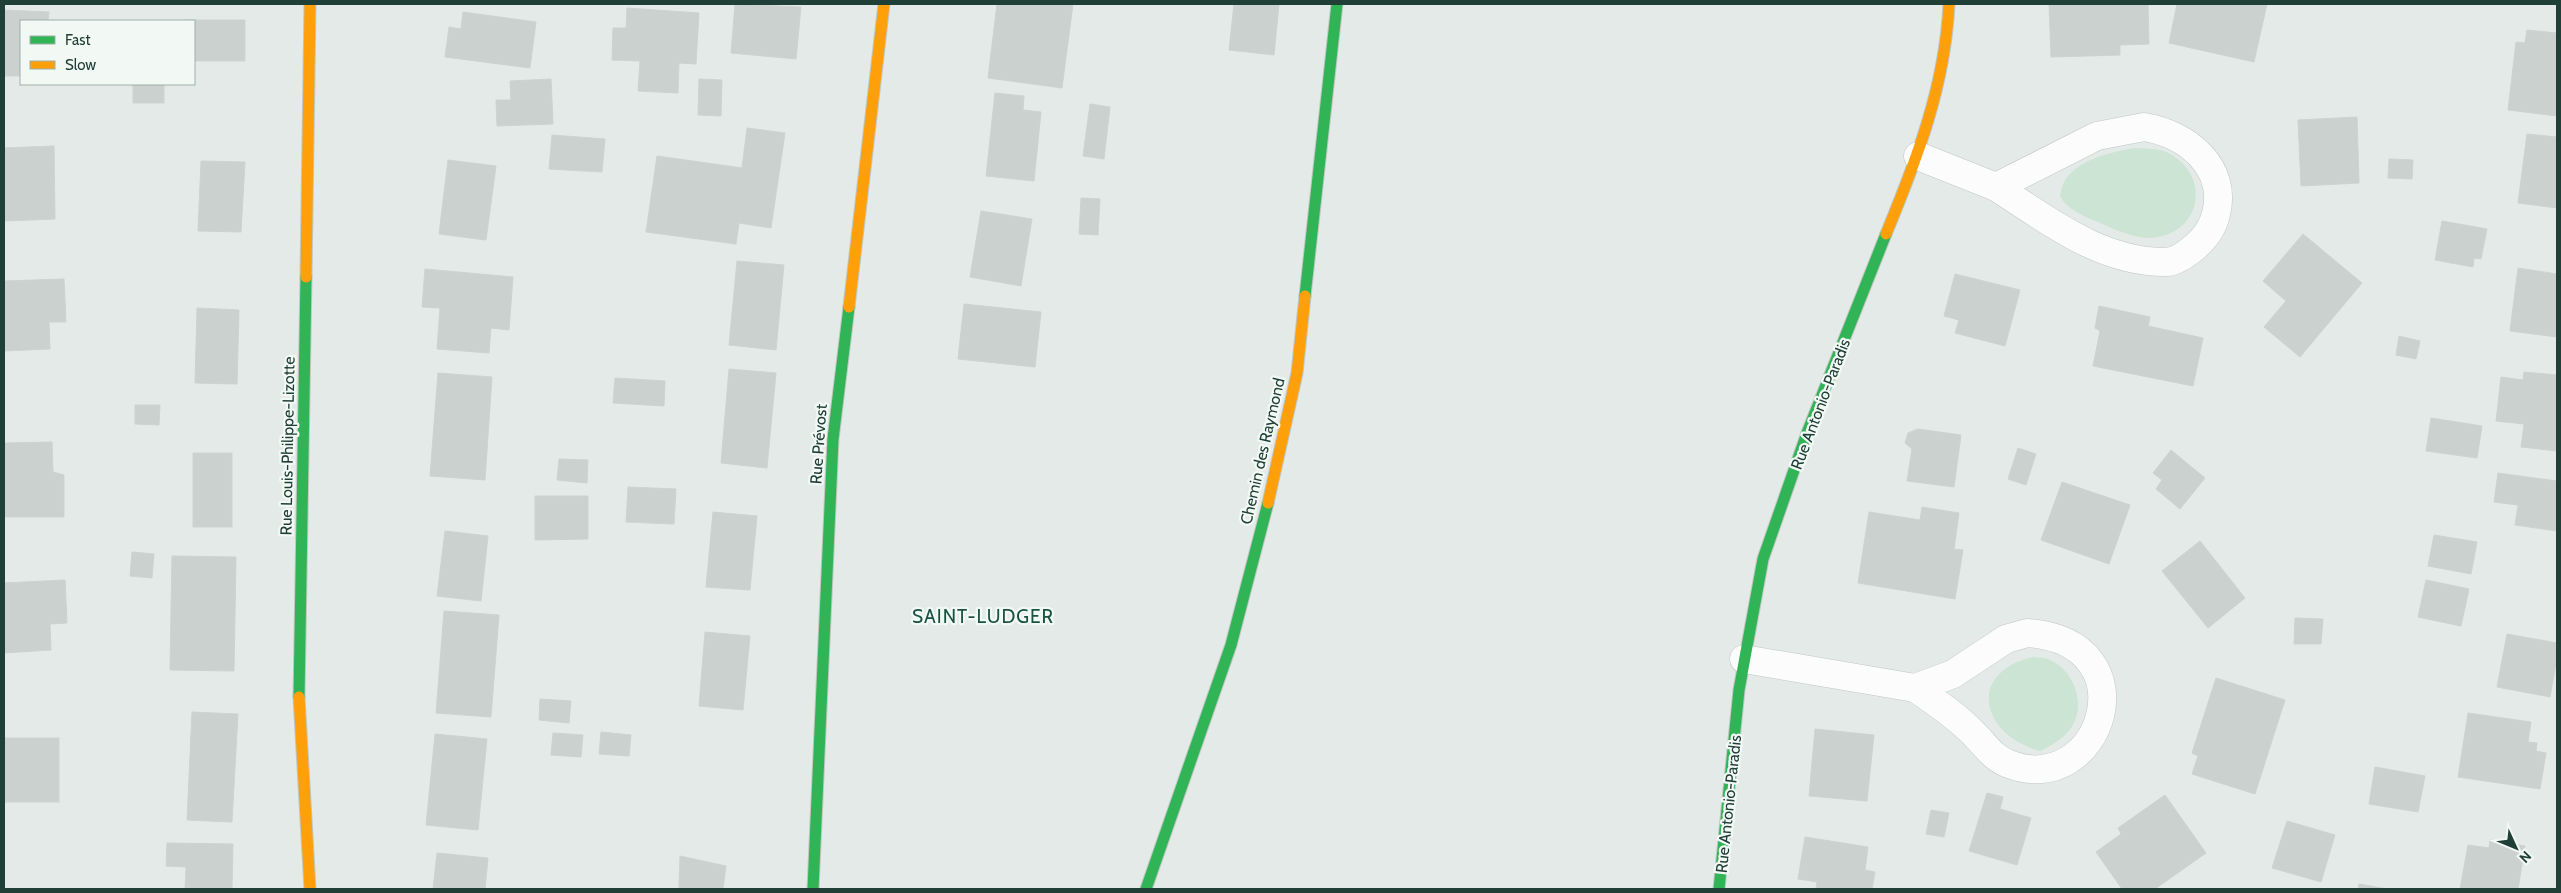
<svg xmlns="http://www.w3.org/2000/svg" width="2561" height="893" font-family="Cabin,sans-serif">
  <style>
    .grass { fill: #cce4d3 }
    .building { fill: #cbd1ce; stroke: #cdd3d0 }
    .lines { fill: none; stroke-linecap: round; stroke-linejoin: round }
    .street-casing { stroke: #c1c7c4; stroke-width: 29 }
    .fast-casing { stroke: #bfc7c4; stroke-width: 13 }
    .slow-casing { stroke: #bfc7c4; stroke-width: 13 }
    .street { stroke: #fbfcfb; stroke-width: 28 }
    .fast { stroke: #30b455; stroke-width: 11 }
    .slow { stroke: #ff9f0a; stroke-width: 11 }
    .labels { text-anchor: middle; stroke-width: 4.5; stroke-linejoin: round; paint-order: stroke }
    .street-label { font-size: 16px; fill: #203f36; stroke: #f2f9f5 }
    .quarter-label { font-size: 19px; letter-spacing: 1px; fill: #1a5344; stroke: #f2f9f5 }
  </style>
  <rect width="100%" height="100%" fill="#e4eae7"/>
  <!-- grass -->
  <g class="grass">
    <path d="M2136,148C2146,149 2161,148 2170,154C2213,178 2200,237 2148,238C2133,238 2114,229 2100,223C2086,217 2067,210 2060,196C2063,162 2109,152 2136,148Z"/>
    <path d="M2033,657C2037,658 2044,657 2048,659C2074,669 2087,705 2071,728C2063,739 2052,745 2040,751C1982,736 1965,673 2033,657Z"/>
  </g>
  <!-- building -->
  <g class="building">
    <path d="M735,4L801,7L796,59L731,53Z"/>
    <path d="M997,4H1073L1062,88L988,78Z"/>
    <path d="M1234,4H1279L1274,55L1229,50Z"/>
    <path d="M2049,4H2148L2149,44L2120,45V55L2051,57Z"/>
    <path d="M2177,4H2267L2254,62L2169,43Z"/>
    <path d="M627,8L699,13L696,64L679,63L678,93L638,91L640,61L612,60L613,28H626Z"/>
    <path d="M4,10L49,12L48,21H21V76H4Z"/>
    <path d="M463,12L536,22L530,68L445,57L449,27L461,29Z"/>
    <path d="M185,20H245V61H194V21Z"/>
    <path d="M2527,30L2557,33V116L2508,110L2516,42L2525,43Z"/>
    <path d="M551,79L553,124L497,126L496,100H511L510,81Z"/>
    <path d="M699,79L722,80L721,116L698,115Z"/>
    <rect x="133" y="84" width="31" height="19"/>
    <path d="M995,93L1024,96L1023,110L1041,112L1034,181L986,176Z"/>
    <path d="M1090,104L1110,107L1104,159L1083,156Z"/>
    <path d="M2357,117L2359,183L2301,186L2298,120Z"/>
    <path d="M747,128L785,133L771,228L739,223L736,244L646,232L657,156L742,168Z"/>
    <path d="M2527,134L2557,137V208L2518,203Z"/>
    <path d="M552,135L605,139L602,172L549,169Z"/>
    <path d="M54,146L55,219L4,221V148Z"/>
    <path d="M2389,159L2413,160L2412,179L2388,178Z"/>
    <path d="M448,160L496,166L486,240L439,234Z"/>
    <path d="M201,161L245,162L241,232L198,231Z"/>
    <path d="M1081,198L1100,199L1098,235L1079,234Z"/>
    <path d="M981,211L1032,219L1021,286L970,277Z"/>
    <path d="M2442,221L2487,229L2481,259L2474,258L2473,267L2435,260Z"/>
    <path d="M2303,234L2362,283L2300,357L2264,327L2286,301L2263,281Z"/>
    <path d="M737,261L784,265L776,350L729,345Z"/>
    <path d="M2518,268L2557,274V337L2510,331Z"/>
    <path d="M425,269L513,277L509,330L491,328L489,353L437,349L440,308L422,307Z"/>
    <path d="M1955,274L2020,290L2005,346L1955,333L1959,320L1944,316Z"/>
    <path d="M64,279L66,322H49L50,349L4,351V281Z"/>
    <path d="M964,304L1041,312L1035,367L958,359Z"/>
    <path d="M2099,306L2150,317L2148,326L2203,338L2193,386L2093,366L2100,331L2095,328Z"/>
    <path d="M197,308L239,310L237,384L195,383Z"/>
    <path d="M2399,336L2420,341L2416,359L2396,355Z"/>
    <path d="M729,369L776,373L767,468L721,463Z"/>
    <path d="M2524,372L2557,375V451L2521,447L2524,424L2496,421L2501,377L2523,380Z"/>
    <path d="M438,373L492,377L485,480L430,476Z"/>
    <path d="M615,378L665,381L664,406L613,403Z"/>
    <path d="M135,405H160L159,425L135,424Z"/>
    <path d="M2431,418L2482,426L2477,458L2426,451Z"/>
    <path d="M1918,429L1961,435L1954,487L1907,481L1912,449L1905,443L1908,433Z"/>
    <path d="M52,442L53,472L64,475V517H4V443Z"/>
    <path d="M2018,448L2036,454L2026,485L2008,479Z"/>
    <path d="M2171,450L2205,478L2180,509L2156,489L2162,480L2153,473Z"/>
    <rect x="193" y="453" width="39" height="74"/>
    <path d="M559,459L588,460L587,483L557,480Z"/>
    <path d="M2498,473L2557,481V531L2515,525L2518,505L2494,502Z"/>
    <path d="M2062,482L2130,505L2109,564L2041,540Z"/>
    <path d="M628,487L676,489L674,524L626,522Z"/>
    <path d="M535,496H588V539L535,540Z"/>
    <path d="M1922,507L1959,513L1954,549L1963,550L1955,599L1858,583L1869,512L1920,520Z"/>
    <path d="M713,512L757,516L750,590L706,587Z"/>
    <path d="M445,531L488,536L481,601L437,596Z"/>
    <path d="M2434,535L2477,542L2471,574L2428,566Z"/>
    <path d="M2200,541L2245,598L2208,628L2162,571Z"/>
    <path d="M132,552L154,554L152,578L130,576Z"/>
    <path d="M172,556L236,557L234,671L170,670Z"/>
    <path d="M65,580L67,623L50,624L51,650L4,653V583Z"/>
    <path d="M2426,580L2469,589L2461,626L2418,617Z"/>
    <path d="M444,611L499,615L491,717L436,713Z"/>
    <path d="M2295,618L2323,619L2321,644H2294Z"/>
    <path d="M705,632L750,636L743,710L699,706Z"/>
    <path d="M2507,634L2557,643V658L2550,697L2497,687Z"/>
    <path d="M2216,678L2285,700L2255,794L2192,774L2198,756L2192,753Z"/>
    <path d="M540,699L571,701L569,723L539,720Z"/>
    <path d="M192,712L238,714L232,822L187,820Z"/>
    <path d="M2468,713L2531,722L2528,742L2537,743L2536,751L2546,753L2540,789L2458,777Z"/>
    <path d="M1815,729L1874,735L1867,801L1809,796Z"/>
    <path d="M601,732L631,735L629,756L599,754Z"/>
    <path d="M553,733L583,735L581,757L551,755Z"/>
    <path d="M435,734L487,739L478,830L426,825Z"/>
    <rect x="4" y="738" width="55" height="64"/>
    <path d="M2375,767L2425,776L2418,812L2369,804Z"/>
    <path d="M1987,793L2003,797L2000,809L2031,818L2017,865L1969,851Z"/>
    <path d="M2165,795L2206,853L2155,889H2122L2096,852L2121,834L2118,828Z"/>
    <path d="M1931,810L1949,813L1944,837L1926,834Z"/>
    <path d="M2287,821L2335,835L2321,882L2272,868Z"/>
    <path d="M1805,837L1868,847L1865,870L1875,872L1872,889H1816L1817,882L1798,879Z"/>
    <path d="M2490,840L2525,846L2518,889H2460L2468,845L2489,848Z"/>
    <path d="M167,843L233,844L232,889H185L186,867L166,866Z"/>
    <path d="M437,853L488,858L485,889H433Z"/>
    <path d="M680,856L726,866L723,889H679Z"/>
    <path d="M2359,884L2387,889H2358Z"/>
  </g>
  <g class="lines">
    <defs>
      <g id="street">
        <path d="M2144,127C2187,134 2228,167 2216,214C2213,227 2206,237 2196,246C2188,253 2178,261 2167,262C2101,263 2048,220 1996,187L2097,136Z"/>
        <path d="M1918,156L1996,187"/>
        <path d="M2027,633C2154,642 2101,800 2009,764C1993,758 1986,746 1975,735C1958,717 1936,702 1915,688L1953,674L2006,639Z"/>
        <path d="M1744,659L1915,688"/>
      </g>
      <g id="fast">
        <path d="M1305,296L1337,4"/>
        <path d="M299,697L306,277"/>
        <path d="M813,889L833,439L849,307"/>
        <path d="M1146,889L1231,645L1268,503"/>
        <path d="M1719,889L1739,690L1763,559L1807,433L1886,234"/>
      </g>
      <g id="slow">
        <path d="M1886,234C1917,159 1945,86 1949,4"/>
        <path d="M306,277L310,4"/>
        <path d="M849,307L884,4"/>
        <path d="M1268,503L1297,373L1305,296"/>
        <path d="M299,697L310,889"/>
      </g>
    </defs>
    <!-- street casing -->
    <use href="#street" class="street-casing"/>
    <!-- fast casing -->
    <use href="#fast" class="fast-casing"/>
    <!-- slow casing -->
    <use href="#slow" class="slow-casing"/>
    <!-- street -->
    <use href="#street" class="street"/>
    <!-- fast -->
    <use href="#fast" class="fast"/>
    <!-- slow -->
    <use href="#slow" class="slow"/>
  </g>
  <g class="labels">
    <!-- street labels -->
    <g class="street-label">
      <text transform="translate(1820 404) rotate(-69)" y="6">Rue Antonio-Paradis</text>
      <text transform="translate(818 444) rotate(-86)" y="6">Rue Prévost</text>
      <text transform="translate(287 446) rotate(-89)" y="6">Rue Louis-Philippe-Lizotte</text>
      <text transform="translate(1262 451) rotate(-77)" y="6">Chemin des Raymond</text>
      <text transform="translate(1728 804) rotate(-84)" y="6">Rue Antonio-Paradis</text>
    </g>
    <!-- quarter labels -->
    <g class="quarter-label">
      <text x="983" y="623">SAINT-LUDGER</text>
    </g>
  </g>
  <!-- border -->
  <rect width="2561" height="893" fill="none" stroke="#203f36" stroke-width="10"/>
  <!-- legend -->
  <rect x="20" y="20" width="175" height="65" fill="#f2f9f5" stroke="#9eafa9"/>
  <rect x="30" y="36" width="25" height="8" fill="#30b455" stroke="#9eafa9"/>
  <text x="65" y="45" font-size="15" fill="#203f36">Fast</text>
  <rect x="30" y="61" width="25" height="8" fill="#ff9f0a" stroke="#9eafa9"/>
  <text x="65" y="70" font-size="15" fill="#203f36">Slow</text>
  <!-- north arrow -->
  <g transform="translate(2516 848) rotate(134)" stroke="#f2f9f5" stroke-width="4" paint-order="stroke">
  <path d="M0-4L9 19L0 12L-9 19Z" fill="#203f36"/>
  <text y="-8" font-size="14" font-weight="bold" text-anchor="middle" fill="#203f36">N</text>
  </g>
</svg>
